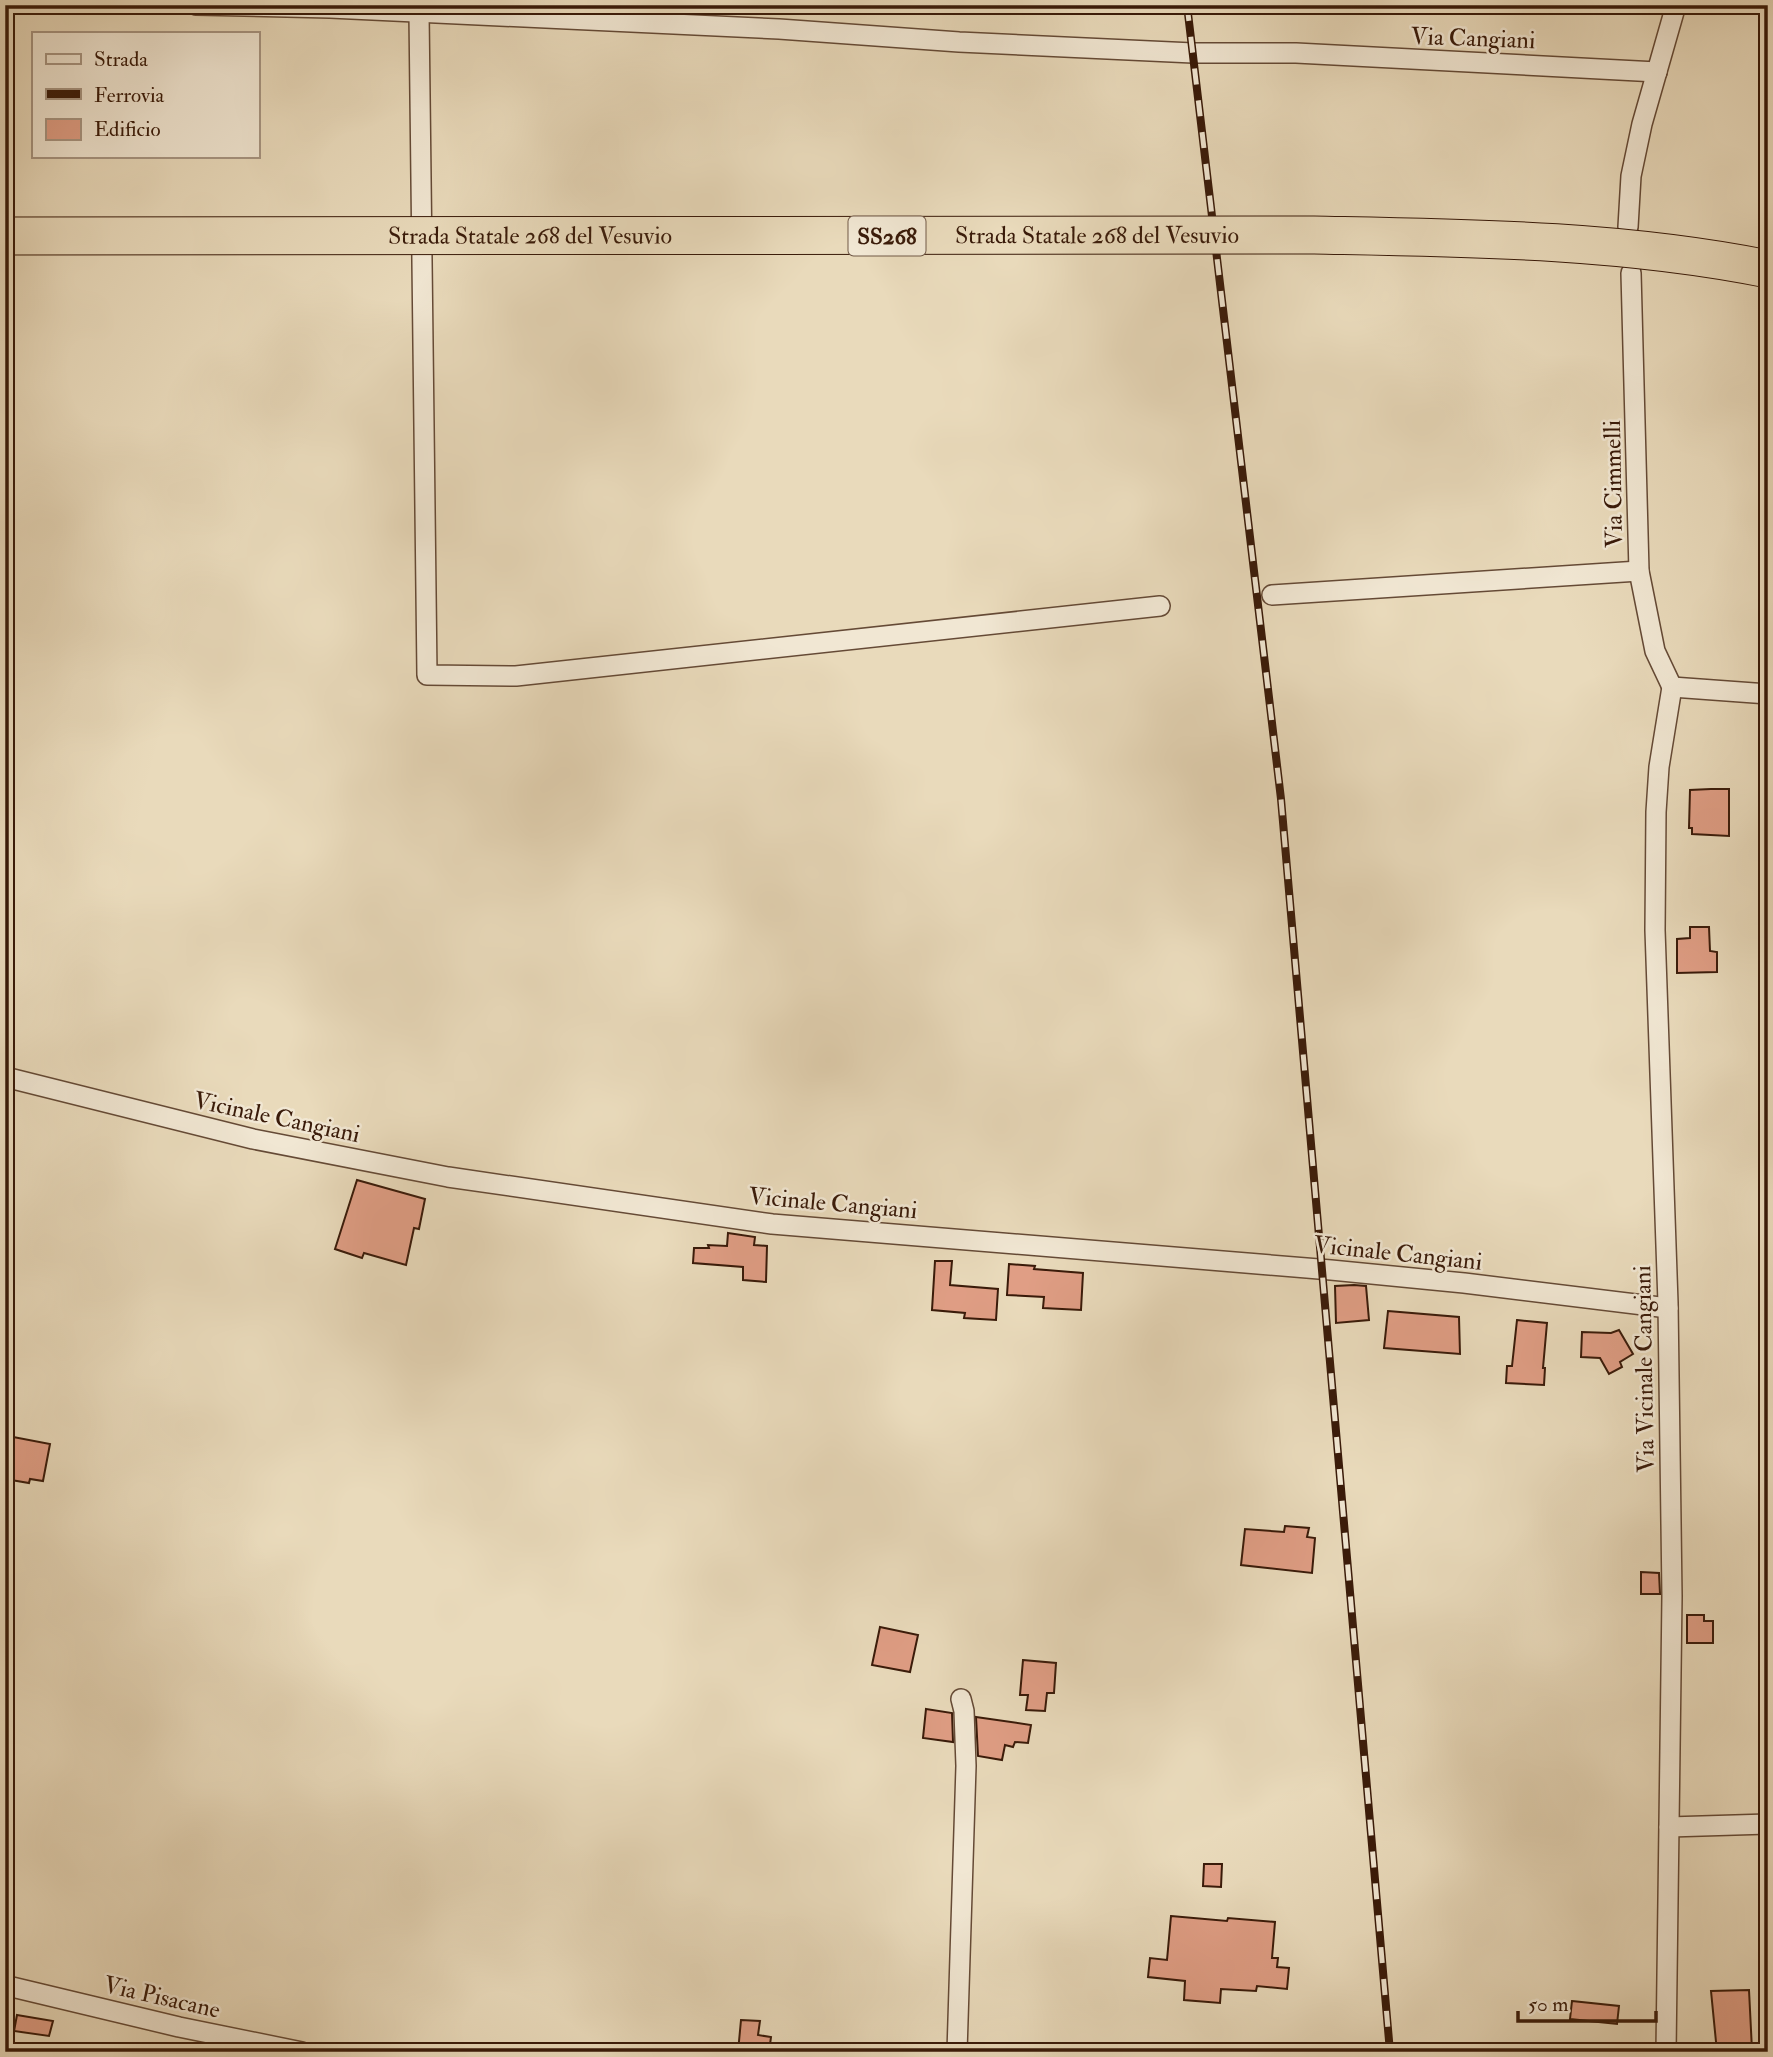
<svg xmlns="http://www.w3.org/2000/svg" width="1773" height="2057" font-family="'IM FELL Double Pica',serif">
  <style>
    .building { fill: #e09e85; stroke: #391a09; stroke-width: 2 }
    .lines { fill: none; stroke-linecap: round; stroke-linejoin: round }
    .street-casing { stroke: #654a36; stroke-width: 22 }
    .street { stroke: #f1e7d3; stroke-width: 19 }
    .rail-casing { stroke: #391a09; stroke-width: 8 }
    .rail { stroke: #f1e7d3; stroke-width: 5; stroke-dasharray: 16; stroke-linecap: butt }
    .highway-bridge-casing { stroke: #391a09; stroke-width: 39; stroke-linecap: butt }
    .highway-bridge { stroke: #e9dabb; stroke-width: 37 }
    .labels { text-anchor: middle; stroke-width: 5; stroke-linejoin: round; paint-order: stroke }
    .shield { fill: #f1e7d3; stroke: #705846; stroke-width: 2 }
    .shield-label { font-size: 23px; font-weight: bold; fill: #391a09 }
    .street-label { font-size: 24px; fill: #391a09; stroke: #f1e7d3 }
  </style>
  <rect width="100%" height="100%" fill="#e9dabb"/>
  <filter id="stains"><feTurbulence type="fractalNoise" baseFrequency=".00286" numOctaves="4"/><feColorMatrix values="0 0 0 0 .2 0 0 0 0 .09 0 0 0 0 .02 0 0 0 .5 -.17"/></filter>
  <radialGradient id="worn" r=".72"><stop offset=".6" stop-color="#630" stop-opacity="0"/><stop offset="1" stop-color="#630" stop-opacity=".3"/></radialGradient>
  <!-- building -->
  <g class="building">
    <path d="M1711,789H1729V836L1692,834V828H1689L1690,790Z"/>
    <path d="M1690,927H1709L1710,951L1717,952V972L1677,973V939L1690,938Z"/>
    <path d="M357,1180L425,1199L419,1229L414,1228L406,1265L364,1253L362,1258L335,1249Z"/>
    <path d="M728,1233L755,1237L754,1245L767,1246L766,1282L743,1280V1267L693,1263L694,1248H709L708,1245L727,1246Z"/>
    <path d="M935,1261H952L950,1285L998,1289L996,1320L964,1318L965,1313L932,1310Z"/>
    <path d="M1009,1264L1035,1266L1034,1269L1083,1273L1081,1310L1043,1308L1044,1297L1007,1295Z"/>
    <path d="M1354,1285L1366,1286L1369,1320L1336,1323L1335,1286Z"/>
    <path d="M1388,1311L1459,1317L1460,1354L1384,1348Z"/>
    <path d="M1517,1320L1547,1323L1543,1368H1545L1544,1385L1506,1383L1507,1366H1512Z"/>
    <path d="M1619,1330L1633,1354L1620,1362L1622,1367L1609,1374L1600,1358L1581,1357L1582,1332L1611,1333Z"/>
    <path d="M8,1436L50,1444L43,1481L30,1479L29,1483L5,1479Z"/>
    <path d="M1285,1526L1309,1528L1307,1537L1315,1538L1312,1573L1241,1565L1245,1529L1284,1532Z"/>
    <path d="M1641,1572L1659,1573L1660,1594H1641Z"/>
    <path d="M1687,1615H1704V1621H1713V1643H1687Z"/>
    <path d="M880,1627L918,1635L910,1672L872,1665Z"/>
    <path d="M1023,1660L1056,1663L1054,1693H1047L1045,1711L1026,1710L1028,1695H1020Z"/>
    <path d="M926,1709L952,1713L953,1742L923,1738Z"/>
    <path d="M976,1717L1031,1725L1028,1743L1015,1742L1013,1747L1005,1745L1002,1760L978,1756Z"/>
    <path d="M1204,1864H1222L1221,1887L1203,1886Z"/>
    <path d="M1171,1916L1227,1921L1228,1918L1275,1922L1272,1958H1278L1277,1967L1289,1968L1287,1989L1257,1986L1256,1991L1221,1989L1220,2003L1184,2000L1185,1981L1148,1977L1150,1958L1167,1960Z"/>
    <path d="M1749,1990L1752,2050L1717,2052L1711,1991Z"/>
    <path d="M1572,2001L1619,2006L1617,2024L1570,2019Z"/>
    <path d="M17,2015L53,2021L49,2036L14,2031Z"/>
    <path d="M741,2020L760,2021L758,2035L771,2037L769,2052H738Z"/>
  </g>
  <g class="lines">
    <defs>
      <g id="street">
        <path d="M196,5L330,8L779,29L959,42L1193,53H1296L1657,72"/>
        <path d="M419,13L427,675L516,676L1160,606"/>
        <path d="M1628,227L1631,176L1642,124L1676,5"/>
        <path d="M1631,273L1639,571L1655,651L1672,687"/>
        <path d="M1272,595L1639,571"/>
        <path d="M1672,687L1768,694"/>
        <path d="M5,1077L253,1139L448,1177L772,1224L1331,1270L1464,1283L1668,1308"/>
        <path d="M1669,1827L1768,1824"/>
        <path d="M12,1987L179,2027L302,2052"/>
        <path d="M957,2052L966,1766L964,1711L961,1699"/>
        <path d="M1666,2052L1672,1596L1668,1303L1655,930L1656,812L1659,767L1672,687"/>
      </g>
    </defs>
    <!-- street casing -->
    <use href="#street" class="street-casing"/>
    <!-- street -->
    <use href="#street" class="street"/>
    <defs>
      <path id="rail" d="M1187,5L1281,799L1390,2052"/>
    </defs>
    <!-- rail casing -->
    <use href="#rail" class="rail-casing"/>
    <!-- rail -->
    <use href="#rail" class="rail"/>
    <defs>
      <g id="highway-bridge">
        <path id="s1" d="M5,236L1314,235C1466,238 1618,239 1768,269"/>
      </g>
    </defs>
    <!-- highway-bridge casing -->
    <use href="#highway-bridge" class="highway-bridge-casing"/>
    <!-- highway-bridge -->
    <use href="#highway-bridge" class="highway-bridge"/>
  </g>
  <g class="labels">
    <!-- shield labels -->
    <rect class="shield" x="848.5" y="216.5" width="77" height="39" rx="5"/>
    <g class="shield-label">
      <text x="887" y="244">SS268</text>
    </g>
    <!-- street labels -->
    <g class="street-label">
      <text transform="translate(1473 38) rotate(2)" y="8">Via Cangiani</text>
      <text dy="8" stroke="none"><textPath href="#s1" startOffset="525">Strada Statale 268 del Vesuvio</textPath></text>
      <text dy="8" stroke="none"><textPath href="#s1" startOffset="1092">Strada Statale 268 del Vesuvio</textPath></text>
      <text transform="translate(1613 484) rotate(-91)" y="8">Via Cimmelli</text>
      <text transform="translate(277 1117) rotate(12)" y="8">Vicinale Cangiani</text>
      <text transform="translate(833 1203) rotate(5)" y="8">Vicinale Cangiani</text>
      <text transform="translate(1398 1253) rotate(6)" y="8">Vicinale Cangiani</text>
      <text transform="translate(1644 1369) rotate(-91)" y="8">Via Vicinale Cangiani</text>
      <text transform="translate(162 1997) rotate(13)" y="8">Via Pisacane</text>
    </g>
  </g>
  <!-- margin -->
  <rect width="1773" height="2057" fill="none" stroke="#e9dabb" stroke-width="28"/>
  <rect x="7" y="7" width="1759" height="2043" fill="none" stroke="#391a09" stroke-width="3.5"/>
  <rect x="14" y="14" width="1745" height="2029" fill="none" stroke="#391a09" stroke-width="2"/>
  <!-- legend -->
  <rect x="32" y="32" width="228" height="126" fill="#f1e7d3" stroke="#a79582" stroke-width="2"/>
  <rect x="46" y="54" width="35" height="10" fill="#f1e7d3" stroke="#a79582" stroke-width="2"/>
  <text x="94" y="66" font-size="21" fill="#391a09">Strada</text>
  <rect x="46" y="89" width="35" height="10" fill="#391a09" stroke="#a79582" stroke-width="2"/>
  <text x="94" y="102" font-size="21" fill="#391a09">Ferrovia</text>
  <rect x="46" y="119" width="35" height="21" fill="#e09e85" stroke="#a79582" stroke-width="2"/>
  <text x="94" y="136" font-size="21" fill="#391a09">Edificio</text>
  <!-- scale -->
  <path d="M1518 2011v10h138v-10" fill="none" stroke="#391a09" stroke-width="3.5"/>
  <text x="1528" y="2011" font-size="21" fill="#391a09" stroke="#f1e7d3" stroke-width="5" paint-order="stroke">50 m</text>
  <rect width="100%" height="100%" filter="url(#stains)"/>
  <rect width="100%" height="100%" fill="url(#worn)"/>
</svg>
